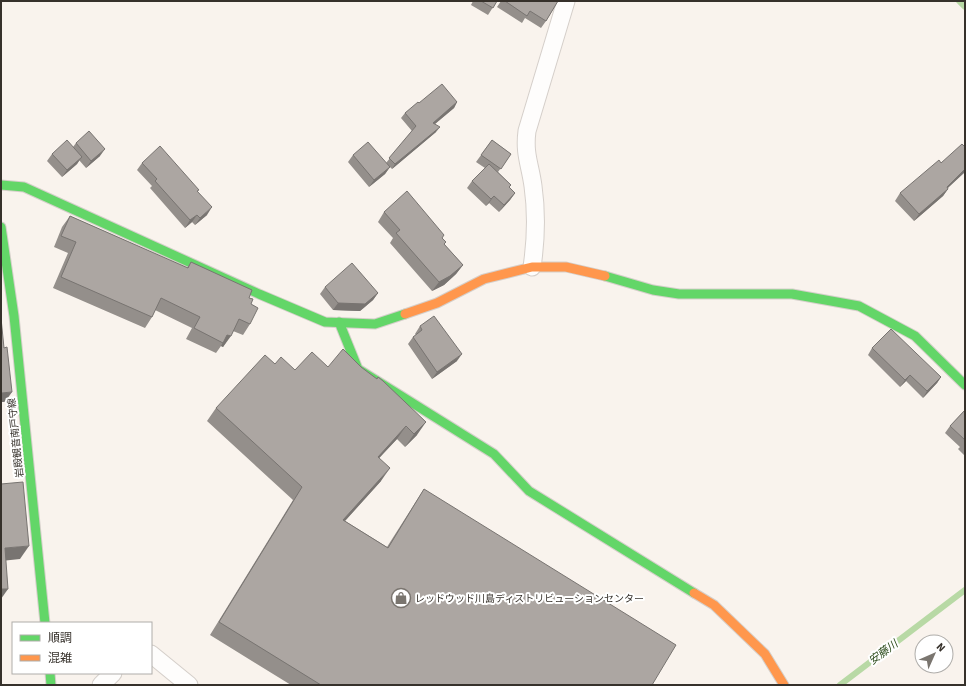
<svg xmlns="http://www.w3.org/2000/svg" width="966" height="686" font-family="'Source Sans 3','Noto Sans JP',sans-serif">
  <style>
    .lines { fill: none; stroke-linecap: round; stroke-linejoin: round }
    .stream { stroke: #b8d9a5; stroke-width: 6 }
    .street-casing { stroke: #d5cfca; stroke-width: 19 }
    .fast-casing { stroke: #d5cfca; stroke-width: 11 }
    .slow-casing { stroke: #d5cfca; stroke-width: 11 }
    .street { stroke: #fefdfc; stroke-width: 17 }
    .fast { stroke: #63d668; stroke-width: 9 }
    .slow { stroke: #ff974d; stroke-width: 9 }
    .wall { fill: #948f8b }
    .shaded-wall { fill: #787471 }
    .building { fill: #aca6a2; stroke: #787471 }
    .labels { text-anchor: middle; stroke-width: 4; stroke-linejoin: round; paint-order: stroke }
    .street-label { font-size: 10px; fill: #36312b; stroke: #fff }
    .poi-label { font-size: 10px; fill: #36312b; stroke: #fff; text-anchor: start }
    .water-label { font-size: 11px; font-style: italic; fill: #284817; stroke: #fff }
  </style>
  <rect width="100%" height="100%" fill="#f9f3ed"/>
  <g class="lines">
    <!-- stream -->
    <g class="stream">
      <path d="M959,1L965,7"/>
      <path d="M840,685L965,590"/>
    </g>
    <defs>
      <g id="street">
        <path d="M532,267C536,240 537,214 533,186C530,164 524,154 527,131L566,1"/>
        <path d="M151,654L189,685"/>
        <path d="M101,685L113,673"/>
      </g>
      <g id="fast">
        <path d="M1,185L24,187L259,294L325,322L375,324L405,314"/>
        <path d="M1,227L14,316L45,623"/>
        <path d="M605,276L653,290L679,294H792L859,306L915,336L965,385"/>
        <path d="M339,322L358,369L494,454L529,491L694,593"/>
        <path d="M50,673L51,685"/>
      </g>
      <g id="slow">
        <path d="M405,314L437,303L484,279L532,267H566L605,276"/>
        <path d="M694,593L714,605L765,654L784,685"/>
      </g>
    </defs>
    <!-- street casing -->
    <use href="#street" class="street-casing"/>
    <!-- fast casing -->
    <use href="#fast" class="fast-casing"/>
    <!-- slow casing -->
    <use href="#slow" class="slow-casing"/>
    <!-- street -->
    <use href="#street" class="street"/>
    <!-- fast -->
    <use href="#fast" class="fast"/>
    <!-- slow -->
    <use href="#slow" class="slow"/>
  </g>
  <!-- wall -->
  <g class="wall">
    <path d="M473,1H497L488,15L471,5Z"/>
    <path d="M501,1H558L546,21L541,28L525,18L522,23L497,7Z"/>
    <path d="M457,102L454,108L435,124L436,132L392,169L388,165L390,167L385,174L369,187L348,162L353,155L386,163L412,131L401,118L405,113L419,103Z"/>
    <path d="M492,140L511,154L498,172L511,185L509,187L515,193L510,200L499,212L489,203L486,206L467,188L472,181L485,168L476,162Z"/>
    <path d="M76,143L100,156L86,168L79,160L77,164L62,177L47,161L52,154L73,147Z"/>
    <path d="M965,147V172L947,188L948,189L943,196L914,221L895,201L900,193L941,163Z"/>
    <path d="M142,163L197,191L207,215L195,225L192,222L185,228L150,188L152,186L137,170Z"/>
    <path d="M384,212L442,238L444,244L463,265L456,274L444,285L432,291L390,243L393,238L378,222Z"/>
    <path d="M70,216L187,268L191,262L249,298L251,304L250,324L243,335L233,331L223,347L221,346L216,353L186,339L192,328L155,310L152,317L145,328L53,288L68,253L54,247L62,227Z"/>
    <path d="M325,287L378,293L373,300L360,311L333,310L320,294Z"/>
    <path d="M420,326L457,361L432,379L408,344L413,337L416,335L415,334Z"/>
    <path d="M872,348L941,377L937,383L923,398L906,381L900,387L868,355Z"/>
    <path d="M275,364L295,370L328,367L417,435L405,447L397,439L379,458L381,481L345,521L387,547L415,503L424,489L652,685H291L210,635L293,500L207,421L216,408Z"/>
    <path d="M965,410V456L958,449L960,447L945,433L950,426Z"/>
  </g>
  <!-- shaded-wall -->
  <g class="shaded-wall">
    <path d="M457,102L454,108L430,128L433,123Z"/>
    <path d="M440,127L436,132L392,169L395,164Z"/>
    <path d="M105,149L100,156L86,168L91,161Z"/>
    <path d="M82,157L77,164L62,177L67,170Z"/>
    <path d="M390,167L385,174L369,187L374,180Z"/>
    <path d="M965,169V172L950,186L942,194L948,189L943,196L914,221L919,214Z"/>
    <path d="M515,193L510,200L499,212L504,205Z"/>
    <path d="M494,196L489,203L486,206L491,199Z"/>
    <path d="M212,207L207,215L195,225L200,218Z"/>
    <path d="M197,215L192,222L185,228L190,220Z"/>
    <path d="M463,265L456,274L444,285L432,291L439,282Z"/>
    <path d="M378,293L373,300L360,311L333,310L338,303Z"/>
    <path d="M227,335L231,336L223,347L221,346Z"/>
    <path d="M462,354L457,361L432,379L437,372Z"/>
    <path d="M910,375L906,381L900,387L905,380Z"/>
    <path d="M941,377L937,383L923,398L927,391Z"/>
    <path d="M12,392L5,402H1V393Z"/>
    <path d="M426,422L417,435L405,447L414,434Z"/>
    <path d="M406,426L397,439L368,470L378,457Z"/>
    <path d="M390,468L381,481L334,533L343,520Z"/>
    <path d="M29,546L20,559L1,561L5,548Z"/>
    <path d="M1,589H8L1,599Z"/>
  </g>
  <!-- building -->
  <g class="building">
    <path d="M481,1H497L493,8Z"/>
    <path d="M505,1H558L546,21L530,11L527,16Z"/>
    <path d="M442,84L457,102L433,123L440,127L395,164L389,158L416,126L405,113L418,102L419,103Z"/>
    <path d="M89,131L105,149L91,161L76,143Z"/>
    <path d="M67,140L82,157L67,170L52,154Z"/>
    <path d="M492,140L511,154L501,169L481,155Z"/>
    <path d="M368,142L390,167L374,180L353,155Z"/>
    <path d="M962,144L965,147V169L947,187L948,189L919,214L900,193L939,160L941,163Z"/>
    <path d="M160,146L199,190L197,191L212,207L200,218L197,215L190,220L155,181L157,179L142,163Z"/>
    <path d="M489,164L511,185L509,187L515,193L504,205L494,196L491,199L472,181Z"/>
    <path d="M407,191L444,235L442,238L446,242L444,244L463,265L450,276L439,282L396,233L400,230L384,212Z"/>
    <path d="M70,216L188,268L191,262L252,290L249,298L253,299L251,304L258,308L250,324L239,319L231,336L227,335L223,343L194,328L200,317L161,298L152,317L61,277L76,242L61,236Z"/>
    <path d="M352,263L378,293L365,304L338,303L325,287Z"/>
    <path d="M434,316L462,354L437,372L413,337L422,330L420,326Z"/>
    <path d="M1,318L4,348L7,347L12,392L1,393Z"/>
    <path d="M891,329L941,377L927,391L910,375L905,380L872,348Z"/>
    <path d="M343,349L361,367L377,379L378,377L383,381L426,422L414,434L406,426L378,457L390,468L343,520L388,548L424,489L676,645L652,685H321L219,622L302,487L216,408L265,355L275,364L281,357L295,370L312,352L328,367Z"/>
    <path d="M965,410V440L950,426Z"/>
    <path d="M23,482L29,546L5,548L8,589H1V484Z"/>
  </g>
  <!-- icons -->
  <defs>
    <symbol id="shop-ring" viewBox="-11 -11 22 22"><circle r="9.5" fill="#fff" stroke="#7a756f" stroke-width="1.5"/><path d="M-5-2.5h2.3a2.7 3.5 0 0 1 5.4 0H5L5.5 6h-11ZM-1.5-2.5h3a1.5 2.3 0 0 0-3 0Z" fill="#7a756f"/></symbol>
  </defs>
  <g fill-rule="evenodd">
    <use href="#shop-ring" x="390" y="587" width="22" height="22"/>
  </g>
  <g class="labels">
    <!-- street labels -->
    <g class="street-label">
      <text transform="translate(15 438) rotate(-96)" y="4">岩殿観音南戸守線</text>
    </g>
    <!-- poi labels -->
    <g class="poi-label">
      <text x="415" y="602">レッドウッド川島ディストリビューションセンター</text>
    </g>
    <!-- water labels -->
    <g class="water-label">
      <text transform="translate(883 652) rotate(-37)" y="4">安藤川</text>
    </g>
  </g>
  <!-- border -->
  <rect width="966" height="686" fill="none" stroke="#36312b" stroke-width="4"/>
  <!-- legend -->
  <rect x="12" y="622" width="140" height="52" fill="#ffffff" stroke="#afadaa"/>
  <rect x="20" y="635" width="20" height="6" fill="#63d668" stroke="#afadaa"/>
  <text x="48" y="642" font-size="12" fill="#36312b">順調</text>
  <rect x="20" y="655" width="20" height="6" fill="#ff974d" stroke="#afadaa"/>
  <text x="48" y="662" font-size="12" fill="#36312b">混雑</text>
  <!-- north arrow -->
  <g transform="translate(934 654) rotate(45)"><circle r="19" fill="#ffffff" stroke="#afadaa"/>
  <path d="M0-3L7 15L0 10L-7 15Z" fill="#7a756f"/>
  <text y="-6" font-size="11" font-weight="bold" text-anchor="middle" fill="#36312b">N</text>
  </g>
</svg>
